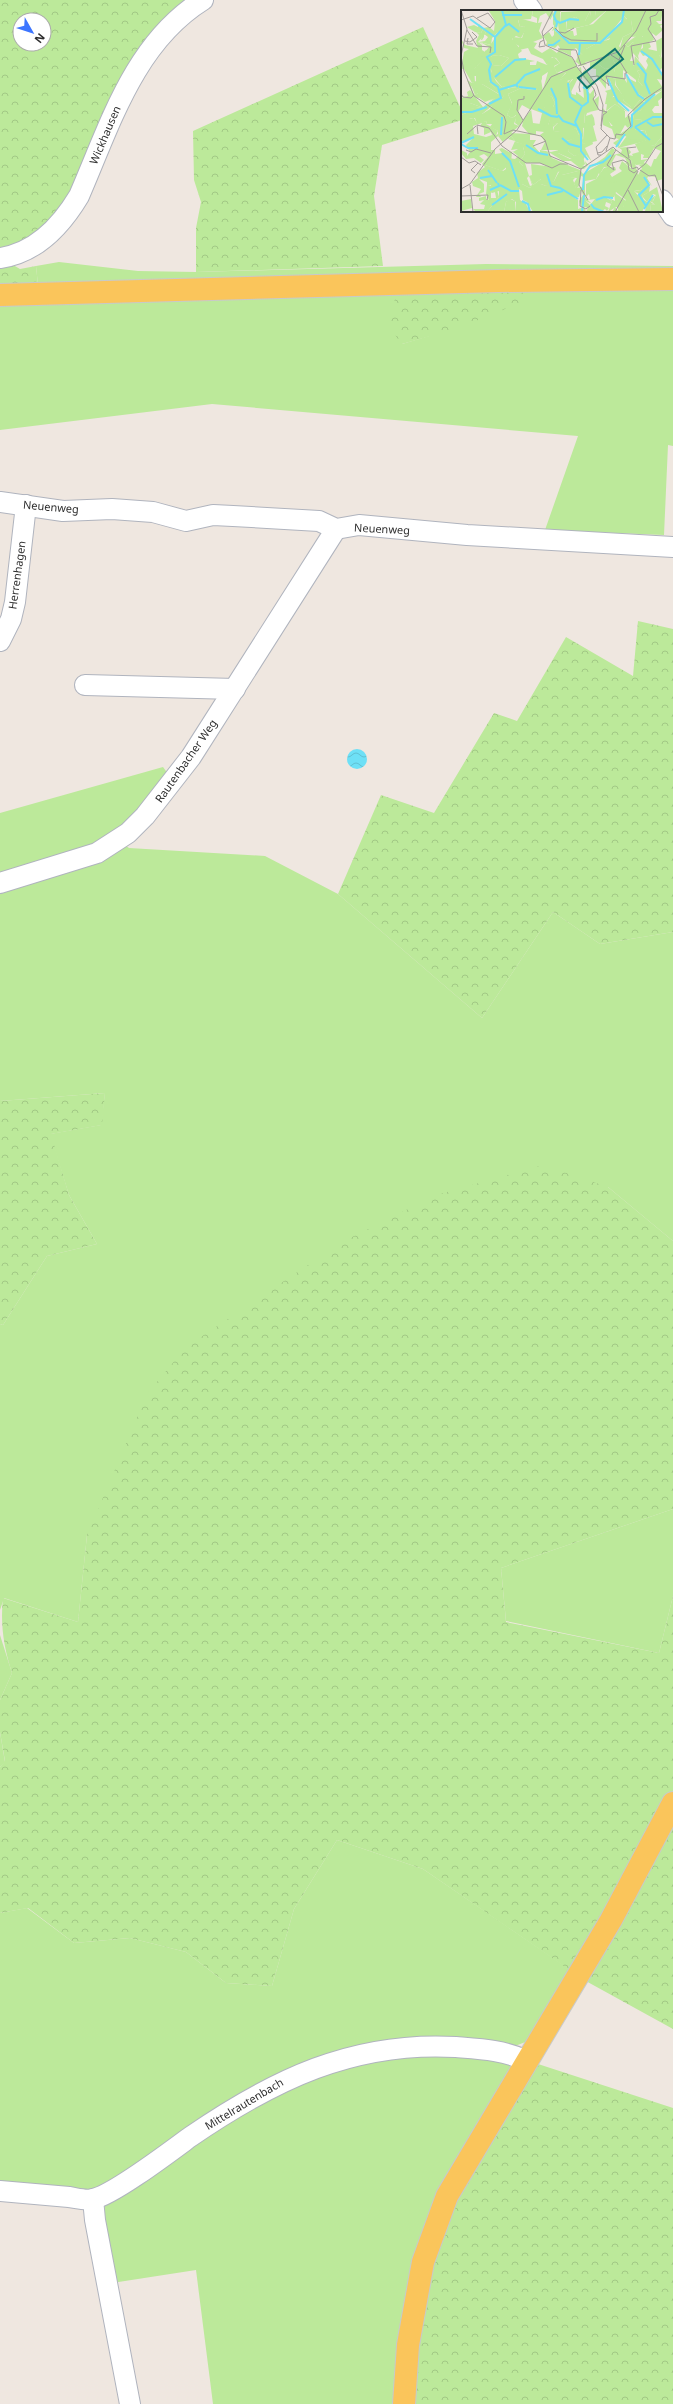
<svg xmlns="http://www.w3.org/2000/svg" width="673" height="2404" font-family="'Noto Sans',sans-serif">
  <style>
    .grass { fill: #bce99a }
    .forest { fill: url(#forest-crowns); fill-rule: evenodd }
    .water { fill: url(#water-waves) }
    .lines { fill: none; stroke-linecap: round; stroke-linejoin: round }
    .minor-casing { stroke: #b0b4be; stroke-width: 22 }
    .major-casing { stroke: #c9c9c9; stroke-width: 24 }
    .minor { stroke: #fff; stroke-width: 20 }
    .major { stroke: #fac55b; stroke-width: 22 }
    .labels { text-anchor: middle; stroke-width: 3; stroke-linejoin: round; paint-order: stroke }
    .street-label { font-size: 11px; fill: #2e2e2e; stroke: #fff }
    .inset-river { fill: none; stroke: #6ee0f6; stroke-width: 2 }
    .inset-road { fill: none; stroke: #a29d99; stroke-width: 1 }
    .view { fill: #0f766e; fill-opacity: 0.15; stroke: #0f766e; stroke-width: 2 }
    .inset-edge { fill: none; stroke: #2e2e2e; stroke-width: 2 }
  </style>
  <defs>
    <pattern id="forest-crowns" width="20" height="18" patternUnits="userSpaceOnUse"><rect width="20" height="18" fill="#bce99a"/><path d="M2 6a3 3 0 1 1 6 0M12 15a3 3 0 1 1 6 0" fill="none" stroke="#a2c885"/></pattern>
    <pattern id="water-waves" width="16" height="10" patternUnits="userSpaceOnUse"><rect width="16" height="10" fill="#6ee0f6"/><path d="M0 5q4-4 8 0t8 0" fill="none" stroke="#60c0d3"/></pattern>
  </defs>
  <rect width="100%" height="100%" fill="#efe7e0"/>
  <!-- grass -->
  <g class="grass">
    <path d="M59,262L138,271L196,272L486,264L673,266V272L38,285L36,266Z"/>
    <path d="M673,286V446L668,445L664,535L545,530L578,436L212,404L0,430V301L400,291L402,344L429,336L528,288Z"/>
    <path d="M163,767L171,778L115,837L0,879V813Z"/>
    <path d="M125,845L129,848L265,856L338,894L482,1018L553,912L600,944L673,932V1241L608,1187L87,1535L78,1622L4,1598L0,1610V1324L3,1325L47,1256L97,1244L69,1195L50,1134L101,1125L105,1093L0,1101V888Z"/>
    <path d="M673,1509V1596L659,1653L506,1621L501,1568Z"/>
    <path d="M0,1635L12,1673L0,1700Z"/>
    <path d="M0,1732L5,1762L0,1767Z"/>
    <path d="M337,1840L423,1869L572,1971L528,2041L515,2046L371,2048L94,2189L79,2191L0,2187V1913L27,1908L74,1943L130,1938L186,1952L226,1983L272,1986L294,1909Z"/>
    <path d="M401,2054L508,2059L512,2066L414,2260L398,2343L395,2404H213L196,2270L112,2283L102,2212L106,2204L289,2084Z"/>
  </g>
  <!-- forest -->
  <g class="forest">
    <path d="M0,0H198L163,26L72,192L39,234L0,251ZM20,20H44V44H20Z"/>
    <path d="M423,27L462,111V120L382,145L374,196L383,266L196,272V228L201,202L194,180L193,131Z"/>
    <path d="M8,262L20,269L36,266L38,285L0,286V263Z"/>
    <path d="M528,288L525,301L456,329L402,344C387,329 388,307 400,291Z"/>
    <path d="M638,621L673,629V932L600,944L553,912L482,1018L338,894L381,795L434,813L494,713L517,721L566,637L633,676Z"/>
    <path d="M105,1093L102,1125L51,1134L69,1195L97,1244L47,1256L3,1325L0,1324V1101Z"/>
    <path d="M543,1165L608,1187L673,1241V1509L501,1568L506,1622L659,1653L673,1596V2029L584,1980L423,1869L337,1840L294,1909L272,1986L226,1983L186,1952L130,1938L74,1943L28,1908L0,1913V1767L5,1761L0,1732V1700L12,1673C4,1648 0,1625 3,1598L78,1622L87,1535L147,1394L186,1347L342,1242L436,1195Z"/>
    <path d="M535,2063L673,2108V2404H412L429,2261L461,2187Z"/>
  </g>
  <!-- water -->
  <circle class="water" cx="357" cy="759" r="10"/>
  <g class="lines">
    <defs>
      <g id="minor">
        <path d="M524,0L532,11"/>
        <path d="M662,200L673,216"/>
        <path d="M0,258C36,253 61,226 79,196C110,125 134,43 203,0"/>
        <path d="M0,502L63,511L112,509L153,512L186,521L213,515L233,516L319,521L336,529L359,525L467,535L673,547"/>
        <path d="M0,641L11,619L15,602L26,505"/>
        <path d="M85,685L235,689"/>
        <path d="M0,883L97,853L128,833L145,816L191,757L336,529"/>
        <path d="M0,2191C23,2193 46,2195 69,2197C76,2198 86,2201 93,2199C113,2195 171,2151 190,2137C273,2080 353,2041 456,2047C481,2049 504,2050 527,2061"/>
        <path d="M93,2199L95,2220L130,2404"/>
      </g>
      <g id="major">
        <path d="M0,295L498,281L673,279"/>
        <path d="M404,2404L408,2345L423,2262L447,2196L611,1920L673,1803"/>
      </g>
    </defs>
    <!-- minor casing -->
    <use href="#minor" class="minor-casing"/>
    <!-- major casing -->
    <use href="#major" class="major-casing"/>
    <!-- minor -->
    <use href="#minor" class="minor"/>
    <!-- major -->
    <use href="#major" class="major"/>
  </g>
  <g class="labels">
    <!-- street labels -->
    <g class="street-label">
      <text transform="translate(105 135) rotate(-67)" y="4">Wickhausen</text>
      <text transform="translate(51 507) rotate(5)" y="4">Neuenweg</text>
      <text transform="translate(382 529) rotate(3)" y="4">Neuenweg</text>
      <text transform="translate(17 575) rotate(-82)" y="4">Herrenhagen</text>
      <text transform="translate(186 761) rotate(-55)" y="4">Rautenbacher Weg</text>
      <text transform="translate(244 2104) rotate(-31)" y="4">Mittelrautenbach</text>
    </g>
  </g>
  <!-- overview -->
  <g transform="translate(461 10)">
    <rect width="202" height="202" fill="#efe7e0"/>
    <path d="M72,0H92L89,9L85,3L79,6L77,13L81,12L78,21L82,28L72,32L76,33L73,38L81,43L89,38L96,43L99,38L97,35L94,38L85,35L86,32L82,26L88,22L91,27L93,25V20L91,21L94,14L92,15V5L96,13L94,21L98,23L97,13L95,9L99,13L100,2L135,0L134,7L130,6L129,1L124,11H118L115,7L105,10V20L112,21L113,26L116,25L115,18L132,14L146,0H202L200,11H195L198,14H202L199,16L202,20L195,26L191,23L193,30L188,32L190,37L187,39L196,41L195,31L202,27L200,48L198,45L191,46L190,44L189,47L185,45L182,46L178,40L182,38V26L170,27L164,34L167,37L172,32L175,37L178,50L172,43L169,51H172V56L174,52L182,59L176,61L179,65L177,71L182,76L175,74V70L162,60V67L166,73L165,65L176,83L184,88L202,78V80L193,84L180,100L173,104L172,100L184,92L182,90H179L173,97H170L162,90L163,88L155,75V69L148,67L150,71L145,68V79L135,66V59L129,58V52L124,53L133,51L144,59L154,57L148,62H153L155,55L152,50L149,51L148,46L158,42L162,27L172,22L170,10H163L166,9L163,6L143,31L150,29L146,36L134,34L125,39V49L115,38L110,41V46L99,40L111,48L119,61L118,58L120,57L121,64L123,60L126,62L134,75L129,74L119,64L110,82L108,74L112,69L106,71L104,68L98,70L105,63L100,61L96,63L93,57L99,53L95,48L91,47L86,55L82,49L70,44L67,38L58,40V36L51,32L52,27L61,28L64,19L63,16L59,17L57,9L52,10V7L57,4L61,9L76,13V8L71,6ZM22,19L25,23L17,32L21,35V40L24,42L28,37L19,32L29,35L32,31L34,36V42L29,48L30,61L35,71L41,77L57,72L58,74L57,77L47,78L42,87L21,104L8,102L0,105V100L20,97L9,93H0V88L7,86L6,82L9,80L22,97L34,88L24,92L17,87V83L14,85L10,75L21,74L39,85L28,71L27,43L25,42L24,49L13,59L14,72L11,73L3,59H0L3,42L8,39L3,38L0,29L4,35L17,38L15,31L18,25L15,22L20,23ZM38,45L48,48L40,56L32,55L29,46ZM80,69L82,82L91,87L94,93L92,97H83L91,100L87,104L82,102L83,98H78V102L70,99L72,113L87,115L89,109L90,115L97,113L92,117L93,121L103,122L115,118L118,125L120,123L113,114L115,106L122,130L124,103L125,102L130,103H126L125,106L131,104L133,108L134,115L132,116L136,131L122,134L119,126L107,131L101,127L110,135L107,141L113,146L121,143L124,154L122,156L113,150L97,143V140H80L84,132L79,125L83,122L75,121V125H69V130H75L72,135L79,143L69,153H64L68,166L66,168L69,176L71,175L69,178L61,174L62,156L58,152L64,144L62,137L64,135L55,132L50,126L41,132V130L49,123L68,124L61,116L62,112L58,116L54,113L55,105L51,108L46,105L51,93L47,84L60,78L65,79L71,71L75,73L70,77L75,79H65L75,80ZM61,95L70,100L62,110L57,102ZM152,75L155,87L152,86L150,95L144,94L146,83L144,81L151,79ZM154,94L164,101V108L168,105L170,108V115L167,118L164,115L159,124L142,105V98L145,102ZM172,104L173,109L181,110L179,121L184,120L186,127L174,119L170,109ZM13,108L16,113L26,111L25,114L37,121L35,125L43,121L30,132V140H34V144L41,143L38,139L41,138L48,142L58,141L51,142L50,153L41,161L21,154L27,147L23,144L18,146L23,150L20,153L13,148L5,149L0,143V140L6,143V146L9,142L5,135L13,127L0,132V113L5,109ZM21,113L19,116L23,118V125L30,122L31,125L25,127L13,124L12,116ZM202,125V169L195,171V167L188,166L186,168L191,176L187,172L180,180L173,181L185,194L181,202H151L154,197L157,201V197H163L161,194L165,190L155,182L153,187H141L135,190L144,187L151,191L150,194L145,192L144,196L148,198L146,201L144,199L140,202H125L127,198L120,196L119,191L124,190L129,195L134,189L127,190L129,189L128,184L125,187V174L135,169L143,158L154,157L155,160L149,164L151,167L161,161L158,158L161,151L172,160L170,150L174,153L177,165L181,158L178,155L185,153L190,157L193,149H195L200,141L193,138L189,146V136L194,135ZM165,127L182,128L185,131L157,138ZM151,138L154,140L144,151L125,160L144,147ZM91,148L118,160V176L115,179L113,173L116,168L101,167V165L117,161L110,157L97,162L93,171L85,176L80,174V169L72,175L68,166L71,165L70,154L91,157ZM26,175L30,176V188H35L34,182L36,180L38,187L26,202H15L12,199H23L24,195L19,194L23,190L18,191V188L25,186V189L28,190L25,184ZM196,177L202,202H189L190,194L194,195L191,192L186,193L192,191L195,185L192,184L186,192L181,186ZM10,189L11,198L0,201V191ZM49,189L54,191V202H43L45,192Z" fill="#bce99a" fill-rule="evenodd"/>
    <path d="M31,0H72L70,9L57,10L59,17L63,16L65,19L60,28L55,26L51,29L61,41L57,44L58,48L74,51L69,52V55H75L76,51L86,55L88,49L93,47L99,53L93,56L96,63L105,62L99,70L104,67L107,72L110,69H111L108,74L111,84L115,85V82L123,88L122,75L131,76L127,81L129,84L133,79V90L138,86L137,100L124,103L123,113H126V117L122,118V130L120,122L114,113L116,107L113,113L120,123L122,134L131,130L132,134L124,138L131,152L125,145L122,150L121,144L113,146L107,141L109,135L101,128V123L102,127L107,131L118,125L115,118L105,123L93,121V117L97,113L89,116V110L87,115L78,116L81,103L78,102V98H83L87,94L92,97L94,93L91,87L81,83L87,62L81,66V71L80,69V73L75,80L60,78L47,84L51,94L46,105L51,108L56,105L53,114L58,116L41,131L37,126L42,121L37,125V121L29,117L31,114H25L26,111L16,114L14,108H10L0,113V105L8,102H21V104L29,99L33,92L42,87L44,79L56,77L58,74L41,77L31,65L28,47L34,42L32,31L37,22L31,28L30,35L19,32L22,35L18,32L19,36L16,35L18,32L24,31L27,27L23,24V27L21,30H20L21,25L25,23L22,19L20,23L14,22L6,17L13,15L17,17L18,14L22,18L28,17L33,21L34,11L28,1ZM38,45L48,48L40,56L32,55L30,46ZM94,0H102L99,2V13L95,10L97,13L96,19L98,23H96L94,19L96,13L93,17L92,5L89,10L87,4L92,1L93,4ZM135,0H146L128,15L105,20L106,10L115,7L118,11H124L129,1L130,6H134ZM163,6L166,10H163H170L172,22L162,27L158,36L160,39L150,45L148,42L149,50H152L155,55L153,62H148L153,57L144,59L133,51L124,52L126,54L120,56L106,45V47L103,49L101,48L106,45L100,40L115,51L118,42L123,46L125,39L134,34L146,35L149,28L143,31L161,12ZM178,24L184,28L177,46L172,32L167,37L164,34ZM25,40L28,44V71L39,84L38,86L27,92L38,84L21,74L16,79L10,76L12,83L14,85L17,83L19,88L8,87L12,85L6,70L11,73L15,71V66H11L8,62L15,57L9,54V46L10,45L12,44L9,47L16,56L24,48L23,44L19,49L17,42L22,44ZM189,44L198,45L200,48L202,44V57L199,60L195,58L202,63V70L196,69L202,78L184,88L176,83L169,69L182,76L177,71L179,65L176,61L182,59L173,53L174,46L185,60L187,55L185,51ZM143,62L148,67L155,69L154,75L164,88L162,90L170,97H173L180,89L184,93L202,80V87L197,91L198,96H194L191,100L193,103H202V125L194,135L190,136L191,139L188,148H182L183,145L180,144V150L187,149L183,152L184,154L175,155L170,150L172,159L164,153L166,152L164,148L155,145L150,154L153,158L151,155L148,156L153,160L143,157L139,164L147,173L152,171L157,172L146,173L140,169L138,163L135,169L124,171V187L131,194L123,190L122,192L119,191L118,195V191L122,185L120,180L118,187L114,188L117,190V199L123,197L125,202H72L66,192L62,190L61,181L58,179L59,190L65,194L69,202H54L55,192L51,189L45,192L43,202H26L38,187V181L31,183L28,181L30,175L26,176V172L18,169L23,174V182L18,184L20,187H15L20,179L12,176L11,172L17,168L16,163L24,157L21,154L42,161L45,159V154L50,153L48,148L54,149L57,146L52,142L57,139L50,140L54,131L47,129L50,126L55,132L63,134L68,137H62L64,144L58,152L62,156L65,167L61,174L69,178L71,175L68,166L72,175L80,169L78,164L80,168V174L85,176L88,170L90,172L93,171L99,160L108,156L119,160L122,164L144,151L154,139L152,145L160,143L161,140L152,133L158,129L154,128L151,119L142,115V105H145L150,116H154L159,124L169,117L168,111L170,112V108L171,107L173,116L175,113L178,115L174,119L186,126L184,120H177L181,110L173,109L172,104L180,100L183,93L172,100L158,91L157,93L167,102L163,100L161,104L157,102L162,100L154,94L145,101L146,94H149L147,89L155,86L148,68L142,66ZM163,125L168,129L185,130L174,134L178,142L171,144L172,146L168,145L170,142L166,137L157,138ZM117,161L118,176L120,166L123,167L121,177L115,178L112,170L114,168L101,165ZM0,93H9L20,97L0,101ZM76,140L79,143V140L90,142L98,140L97,143L109,149L116,148L122,156H125L124,151L127,155L123,159H120L110,151H102L86,141L91,148V158L79,153H69L77,143ZM185,172L189,177L188,182L181,186L183,190L186,192L195,185L191,192L188,191L194,195L190,194L189,202H184L185,194L178,188L177,183L173,182V185L171,182L180,180ZM153,182L165,191L162,194L163,197H155L147,202L151,191L146,187L154,191Z" fill="#bce99a" fill-rule="evenodd"/>
    <path class="inset-river" d="M41,5H61M9,9L34,27M93,9L99,13L109,9L118,10M43,17L48,14L58,22M95,17L96,13L93,6L95,0M94,19L108,33H139L161,12L163,0M87,35H92L99,30M180,41L191,49L202,66M118,45L119,33M176,53L185,64L184,72L189,84M165,64L177,85L183,89M34,67L54,50L65,49M147,69L156,90L168,101M107,73L109,87L121,96L114,112L120,124V141L127,150M57,77L55,75L64,65L79,59M58,77L75,79M122,77L126,79L127,86V92L122,96M90,78L95,89L96,104M38,80L54,75M28,94L40,88L37,77L30,72L28,60L30,54L26,47L34,42V27L45,15L41,0M77,99L90,106L97,107M0,102H11L26,97M97,105L102,111L116,116M186,112L192,116L202,114M174,117L192,107H202M174,117L189,130M169,118L171,116V105L194,84M40,125L41,107M101,128L108,134L119,137M0,133L13,127M0,134L7,138H17M65,135L77,143L87,145M155,137L164,124M41,143L49,151L58,177M27,160L36,173M86,164L90,176L99,178L117,189M183,167L188,175L178,185L185,196L183,199M19,168L31,166M39,175L50,181H58M29,180L38,176L37,173M122,180L123,165L129,156L142,152L150,145M86,185L102,181M135,190L143,187L152,188M61,191L67,194L69,202M130,194L133,198L143,202M31,195L46,184M185,196L192,185M121,202L123,185"/>
    <path class="inset-road" d="M0,0L6,19L0,46L3,61L13,86L43,106L45,112L43,124L52,120L80,126L84,130L89,146L120,159L152,137L155,140L146,155L153,160L151,153L162,150L167,153L168,160L173,163L184,154L195,137L202,133M92,0L81,22L84,35L111,47L116,56M0,10L12,6L29,18L34,12L27,3L16,8M94,18L102,26L110,30L136,31V23M6,20L16,36L30,37L29,43M98,22L104,23L113,18M82,26L92,17M7,28L6,34H12M83,30L79,32L78,37L84,36M4,31L9,32L16,27L11,22M170,36L195,31L187,19L190,14L189,7L195,5L198,0M170,36L173,55M97,39L115,40L120,55M158,50L164,35M117,56L157,42L175,21L185,0M122,56L136,76L142,95L140,116M116,57L133,79L135,85L132,89L138,100L146,102L142,105L140,119L149,128L145,141M129,67L137,66L148,75M148,76L145,66L164,69V63H166L158,50L150,45M119,82L118,77L121,64M0,84L2,87L10,88L13,85M62,110L56,100L57,90L63,89V86M6,124L15,116M17,124L16,115L28,118L41,136L65,153H79L91,158L99,154H107M149,128L154,129L155,124L161,125L170,116L167,105L184,89L202,77M72,136L85,131M5,140L10,142L15,139L30,143M155,140L169,150L171,159L176,157L178,160M136,143L141,142L146,136M140,145H137L135,137L146,125M0,147L8,153L14,151L20,155M168,148L166,138L175,137M120,159L118,175L127,190M179,160L188,166L194,165L202,186M14,163L10,160L17,153M9,175L12,202M0,179L9,174L34,139L56,120L90,67L116,56M120,180L119,196L125,199L129,196M167,180L178,202M0,186L27,185L26,190M154,202L177,161"/>
    <path class="view" d="M154,39L162,49L126,78L117,68Z"/>
    <rect width="202" height="202" class="inset-edge"/>
  </g>
  <!-- north arrow -->
  <g transform="translate(32 32) rotate(129)"><circle r="19" fill="#ffffff" stroke="#ababab"/>
  <path d="M0-3L7 15L0 10L-7 15Z" fill="#3d75ff"/>
  <text y="-6" font-size="11" font-weight="bold" text-anchor="middle" fill="#2e2e2e">N</text>
  </g>
</svg>
